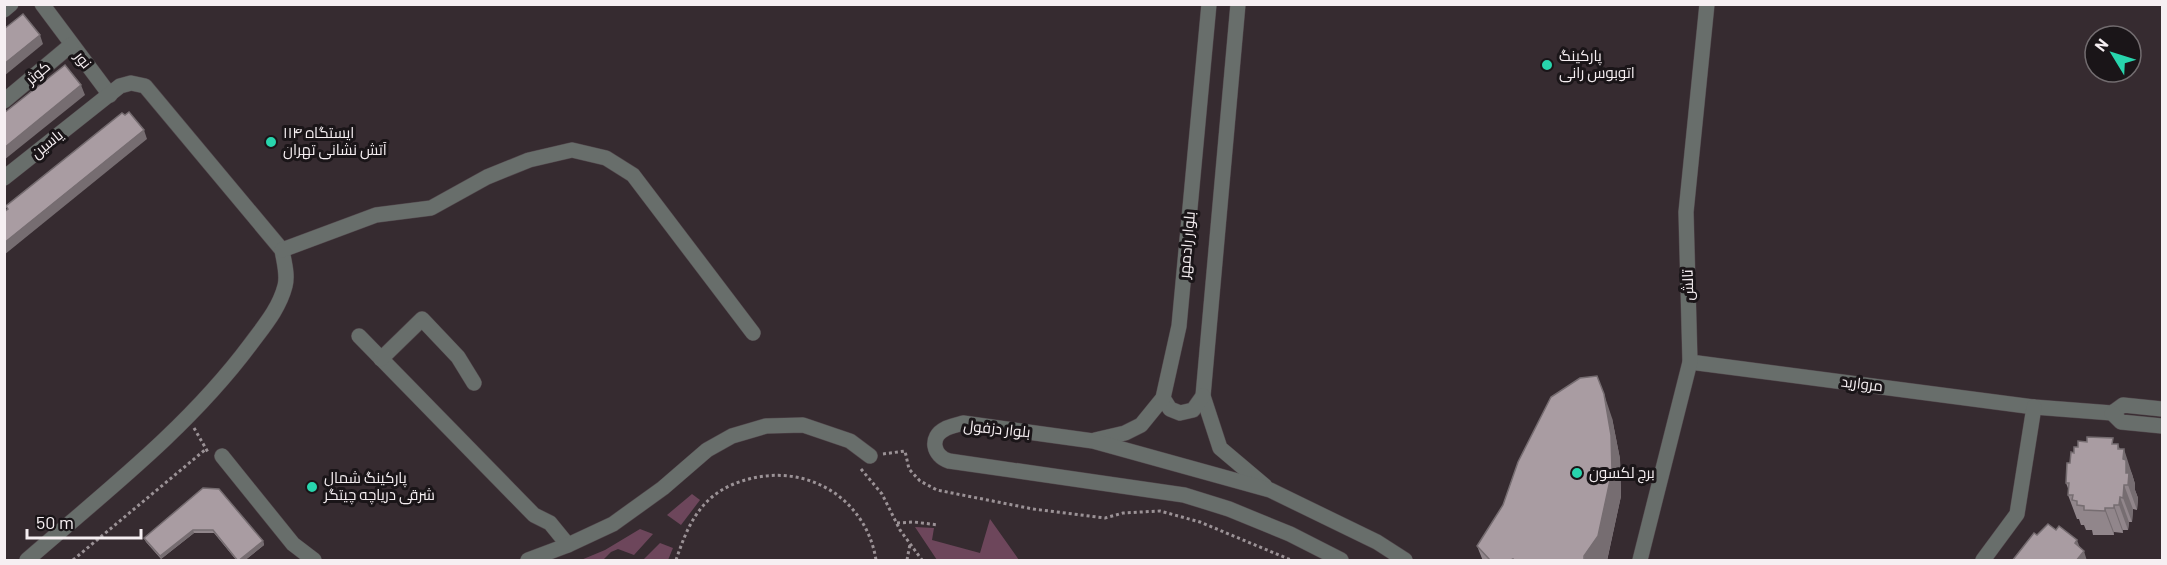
<svg xmlns="http://www.w3.org/2000/svg" width="2167" height="565" font-family="Barlow,Cairo,sans-serif">
  <style>
    .green { fill: #6d465b }
    .lines { fill: none; stroke-linecap: round; stroke-linejoin: round }
    .minor-casing { stroke: #51464b; stroke-width: 16 }
    .path { stroke: #9b9296; stroke-width: 3; stroke-dasharray: 3 3; stroke-linecap: butt }
    .minor { stroke: #686e6b; stroke-width: 15 }
    .wall { fill: #91868b }
    .shaded-wall { fill: #766d71 }
    .building { fill: #a99ca2; stroke: #766d71; stroke-width: 1.5 }
    .poi-dot { fill: #28d5ad; stroke: #1a1518; stroke-width: 2 }
    .labels { text-anchor: middle; stroke-width: 6; stroke-linejoin: round; paint-order: stroke }
    .poi-label { font-size: 15px; fill: #f6eff2; stroke: #1a1518; text-anchor: start }
    .street-label { font-size: 15px; fill: #f6eff2; stroke: #1a1518 }
  </style>
  <rect width="100%" height="100%" fill="#362b30"/>
  <!-- green -->
  <g class="green">
    <path d="M692,494L700,500L681,525L667,515Z"/>
    <path d="M990,519L1019,560H937L915,527L934,528L932,540L980,553Z"/>
    <path d="M640,529L653,534L634,555L618,549L611,552L603,560H581L605,550Z"/>
    <path d="M660,543L673,548L668,560H643Z"/>
  </g>
  <g class="lines">
    <defs>
      <g id="minor">
        <path d="M42,4L110,95"/>
        <path d="M1238,4L1203,396L1220,448L1265,486"/>
        <path d="M4,10L11,4"/>
        <path d="M4,101L71,45"/>
        <path d="M4,178L120,86L131,83L145,86L282,250C284,262 288,275 285,286C279,309 264,326 250,345C188,428 105,492 27,560"/>
        <path d="M282,250L376,215L431,208L487,177L529,160L572,150L606,158L633,175L753,333"/>
        <path d="M359,336L534,515L550,523L568,545"/>
        <path d="M381,359L422,319L458,357L474,383"/>
        <path d="M1690,362L2034,407L2112,413L2123,405L2162,409"/>
        <path d="M1163,398L1170,409L1180,413L1193,410L1203,396"/>
        <path d="M2112,413L2121,422L2162,426"/>
        <path d="M1095,440L1125,433L1141,425L1163,398L1179,326L1209,4"/>
        <path d="M222,456L293,544L314,560"/>
        <path d="M528,560L568,545L613,524L663,488L707,450L732,436L766,426L803,425L850,441L870,456"/>
        <path d="M1341,560L1290,534L1229,509L1184,495L949,461C933,456 929,437 945,429C950,426 958,425 963,423L1093,441L1270,490L1377,542L1405,560"/>
        <path d="M1640,560L1690,362L1686,212L1707,4"/>
        <path d="M1983,560L2017,514L2034,407"/>
      </g>
    </defs>
    <!-- minor casing -->
    <use href="#minor" class="minor-casing"/>
    <!-- path -->
    <g class="path">
      <path d="M194,428L209,454"/>
      <path d="M883,454L905,451L909,469L920,481L937,490L1033,509L1105,518L1123,513L1160,511L1200,522L1291,560"/>
      <path d="M861,469L882,494L900,530L922,560"/>
      <path d="M897,523L914,522L938,525"/>
      <path d="M73,560L206,449"/>
      <path d="M676,560C684,537 692,514 712,497C725,486 742,480 758,477C815,467 867,503 876,560"/>
      <path d="M907,560L910,544"/>
    </g>
    <!-- minor -->
    <use href="#minor" class="minor"/>
  </g>
  <!-- wall -->
  <g class="wall">
    <path d="M1612,418L1620,459L1621,496L1607,561H1483L1477,546Z"/>
    <path d="M2115,444L2120,449L2132,474L2135,484V490L2138,498L2137,510L2133,509L2132,522H2129L2128,530H2123V533L2114,532V535H2093L2092,530H2086L2084,525H2081L2079,519H2077L2068,495L2069,491L2066,483L2070,463L2074,453L2078,447Z"/>
    <path d="M203,488L263,541L264,545L244,561H237L214,533H194L161,559L146,542L144,538Z"/>
  </g>
  <!-- shaded-wall -->
  <g class="shaded-wall">
    <path d="M40,35L43,44L4,76V64Z"/>
    <path d="M81,85L85,95L4,160V148Z"/>
    <path d="M144,130L147,139L4,255V243Z"/>
    <path d="M1604,394L1612,418L1620,459L1621,496L1607,560L1584,561Z"/>
    <path d="M2118,444L2123,457L2124,449L2132,474L2135,484V490L2138,498L2137,510L2128,485L2118,449Z"/>
    <path d="M2124,485L2133,509L2132,522L2123,498Z"/>
    <path d="M2120,497L2129,522L2128,530L2119,505Z"/>
    <path d="M2114,505L2123,530V533L2114,508Z"/>
    <path d="M2105,508L2114,532V535L2105,511Z"/>
    <path d="M193,530L194,533L161,559L160,556Z"/>
    <path d="M2077,540L2082,553L2084,551L2087,561H2076L2075,543Z"/>
    <path d="M263,541L264,545L244,561H238Z"/>
  </g>
  <!-- building -->
  <g class="building">
    <path d="M23,14L40,35L4,64V29Z"/>
    <path d="M65,65L81,85L4,148V113Z"/>
    <path d="M129,112L144,130L4,243V212L8,209L6,206L122,113L125,115Z"/>
    <path d="M1597,376L1604,394L1611,435L1612,471L1598,536L1584,556V561H1515L1513,559L1509,561L1490,560L1477,546L1503,505L1518,462L1551,397L1580,378Z"/>
    <path d="M2087,437L2113,438L2112,444H2118V449H2124L2123,459L2126,460V473H2129L2128,485H2124L2123,498L2120,497L2119,505H2114V508H2105V511L2084,510V506L2077,505V501L2072,500L2073,495H2068L2069,483H2066L2067,463H2070L2071,452L2074,453V447H2078V441L2087,442Z"/>
    <path d="M203,488L219,489L263,541L238,561L213,530H193L160,556L144,538Z"/>
    <path d="M2048,524L2056,530L2059,526L2077,540L2075,543L2084,551L2076,561H2012L2034,533L2037,535Z"/>
  </g>
  <!-- markers -->
  <g class="poi-dot">
    <circle cx="1547" cy="65" r="6"/>
    <circle cx="271" cy="142" r="6"/>
    <circle cx="1577" cy="473" r="6"/>
    <circle cx="312" cy="487" r="6"/>
  </g>
  <g class="labels">
    <!-- poi labels -->
    <g class="poi-label">
      <text x="1559" y="61">پارکینگ<tspan x="1559" dy="17">اتوبوس رانی</tspan></text>
      <text x="283" y="138">ایستگاه ۱۱۴<tspan x="283" dy="17">آتش نشانی تهران</tspan></text>
      <text x="1589" y="478">برج لکسون</text>
      <text x="324" y="483">پارکینگ شمال<tspan x="324" dy="17">شرقی دریاچه چیتگر</tspan></text>
    </g>
    <!-- street labels -->
    <g class="street-label">
      <text transform="translate(83 60) rotate(52)" y="5">نور</text>
      <text transform="translate(38 73) rotate(-40)" y="5">کوثر</text>
      <text transform="translate(47 144) rotate(-39)" y="5">یاسین</text>
      <text transform="translate(1187 245) rotate(-85)" y="5">بلوار رادمهر</text>
      <text transform="translate(1688 285) rotate(-92)" y="5">تالش</text>
      <text transform="translate(1862 384) rotate(7)" y="5">مروارید</text>
      <text transform="translate(997 429) rotate(6)" y="5">بلوار دزفول</text>
    </g>
  </g>
  <!-- border -->
  <rect width="2167" height="565" fill="none" stroke="#f6eff2" stroke-width="12"/>
  <!-- north arrow -->
  <g transform="translate(2113 54) rotate(308)"><circle r="28" fill="#1a1518" stroke="#726c6f" stroke-width="1.5"/>
  <path d="M0-4.5L10 22L0 15L-10 22Z" fill="#28d5ad"/>
  <text y="-9" font-size="16" font-weight="bold" text-anchor="middle" fill="#f6eff2">N</text>
  </g>
  <!-- scale -->
  <path d="M27 529v9h114v-9" fill="none" stroke="#f6eff2" stroke-width="3"/>
  <text x="36" y="529" font-size="18" fill="#f6eff2" stroke="#1a1518" stroke-width="4.5" paint-order="stroke">50 m</text>
</svg>
